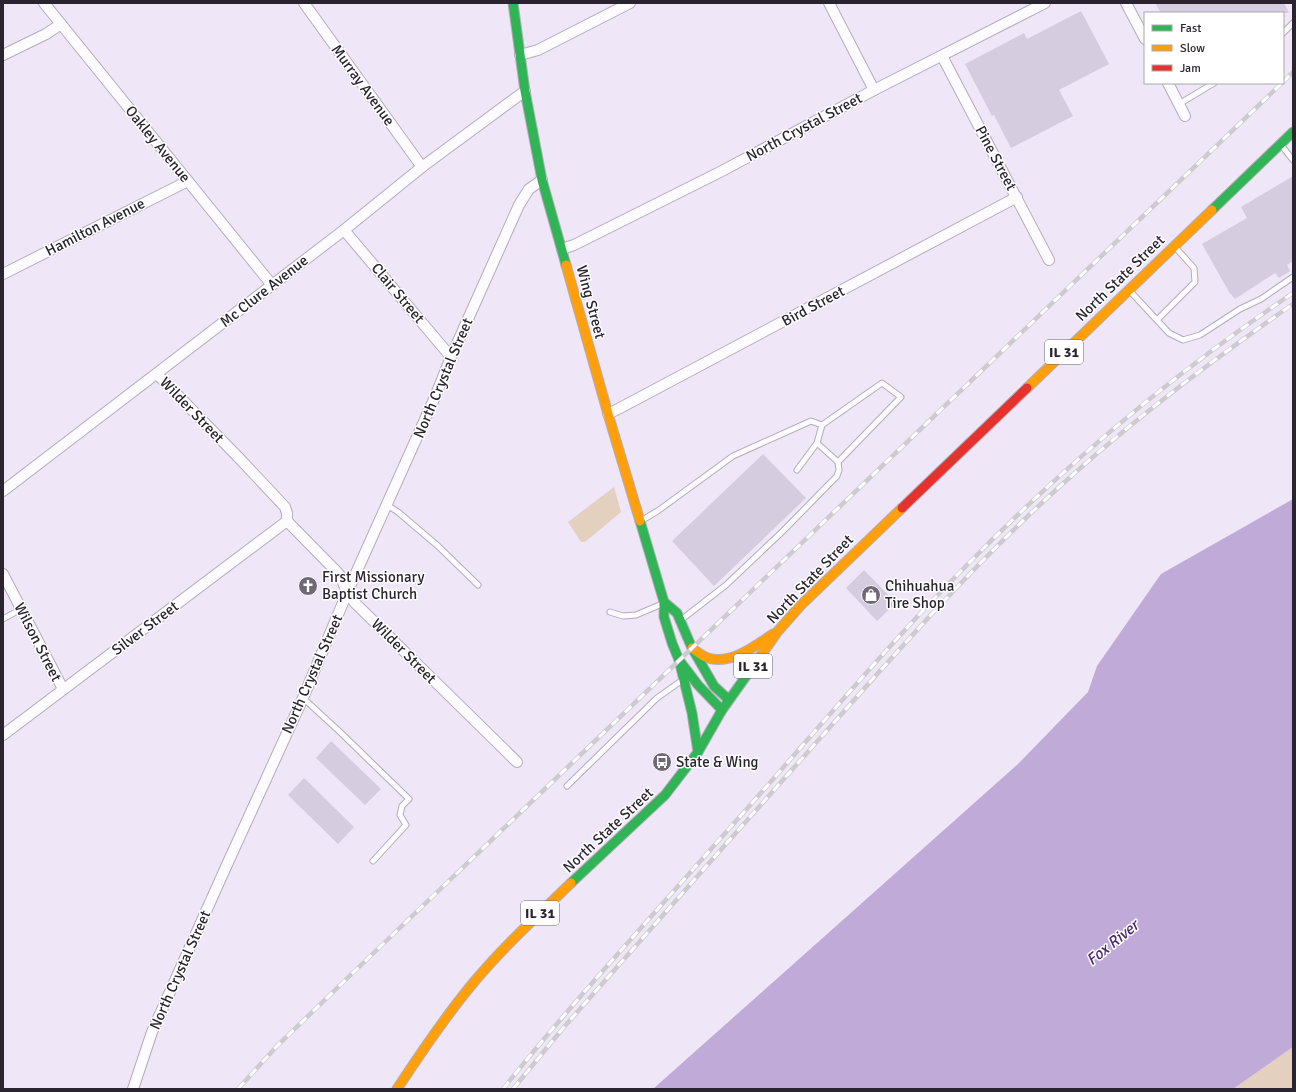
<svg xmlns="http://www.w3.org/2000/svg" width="1296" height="1092" font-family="Signika,sans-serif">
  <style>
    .green { fill: #e3d0bf }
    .water { fill: #c0aad8 }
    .building { fill: #d5cce0 }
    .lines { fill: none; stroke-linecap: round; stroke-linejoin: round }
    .lane-casing { stroke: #b4adba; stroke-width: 7 }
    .street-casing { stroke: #b4adba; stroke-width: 12 }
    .fast-casing { stroke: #b4adba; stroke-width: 11 }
    .slow-casing { stroke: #b4adba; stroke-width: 11 }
    .jam-casing { stroke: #b4adba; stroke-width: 11 }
    .lane { stroke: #fdfbfe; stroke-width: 5 }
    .street { stroke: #fdfbfe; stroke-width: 10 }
    .fast { stroke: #30b455; stroke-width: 9 }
    .slow { stroke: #ff9f0a; stroke-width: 9 }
    .jam { stroke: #e5322d; stroke-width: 9 }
    .rail-casing { stroke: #cdcbcf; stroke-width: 4.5 }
    .rail { stroke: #fff; stroke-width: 3; stroke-dasharray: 9; stroke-linecap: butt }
    .labels { text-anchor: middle; stroke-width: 3; stroke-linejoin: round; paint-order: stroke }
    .shield { fill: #fff; stroke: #6a666e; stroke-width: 1 }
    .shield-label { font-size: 14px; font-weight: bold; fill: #2a2430 }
    .street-label { font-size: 15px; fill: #2a2430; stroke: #fff }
    .poi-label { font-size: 15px; fill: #2a2430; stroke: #fff; text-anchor: start }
    .water-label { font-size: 16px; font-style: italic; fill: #4b266b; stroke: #fff }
  </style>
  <rect width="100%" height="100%" fill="#efe6f8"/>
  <!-- green -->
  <g class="green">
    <path d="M614,487L621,512L585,542H581L568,522Z"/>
    <path d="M1293,1047V1089H1233Z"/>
  </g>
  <!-- water -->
  <path class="water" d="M1293,499V1047L1233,1089H653L1019,763L1088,692L1097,666L1161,574Z"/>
  <!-- building -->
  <g class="building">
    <path d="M1155,3H1284L1289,13H1161Z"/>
    <path d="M1081,11L1109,64L1059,90L1073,116L1011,148L994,115L992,116L965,64L1024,33L1027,39Z"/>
    <path d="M1293,176V261L1287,265L1290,271L1279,278L1275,273L1235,299L1229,292L1202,244L1247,218L1241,207Z"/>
    <path d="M763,454L806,498L714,586L672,541Z"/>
    <path d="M864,570L896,603L877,621L846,588Z"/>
    <path d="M331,741L381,789L365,805L316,758Z"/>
    <path d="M304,778L354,827L338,844L288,795Z"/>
  </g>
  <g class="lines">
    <defs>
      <g id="lane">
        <path d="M1283,33L1293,23"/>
        <path d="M1179,104L1214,83"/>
        <path d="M1281,145L1293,160"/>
        <path d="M1129,290L1169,333L1183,340L1200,335L1240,309L1261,299L1293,277"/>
        <path d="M1157,320L1195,282L1194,268L1175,247"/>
        <path d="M817,443L838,462L901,397L882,383L822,425"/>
        <path d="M387,505L398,512L438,546L478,585"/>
        <path d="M641,521L659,510L733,456L811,421L822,425L817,443L797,470"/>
        <path d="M610,612L623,616L636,615L662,604"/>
        <path d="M3,619L21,609"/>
        <path d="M681,620L726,585L783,531L837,476L839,470L838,462"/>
        <path d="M303,698L339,731L409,799L402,806L400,815L406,825L373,861"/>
        <path d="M567,786L657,698L681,681"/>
      </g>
      <g id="street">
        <path d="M44,3L272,285"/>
        <path d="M304,3L422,167"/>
        <path d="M829,3L874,90"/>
        <path d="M1126,3L1145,39"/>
        <path d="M3,55L46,34L61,24"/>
        <path d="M520,55L538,50L630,3"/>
        <path d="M942,56L1049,260"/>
        <path d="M1168,83L1185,116"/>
        <path d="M344,230L451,357"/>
        <path d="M562,249L574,245L720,172L874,90L1045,3"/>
        <path d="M3,274L188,181"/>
        <path d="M157,374L240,459L285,507L287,513V521L337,572L341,577L347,593L356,604L517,762"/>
        <path d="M608,414L620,408L1017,197"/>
        <path d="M3,491L344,230L422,167L525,91"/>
        <path d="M3,574L63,689"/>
        <path d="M3,735L287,521"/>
        <path d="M133,1089L152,1032L225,869L303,698L347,593L435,397L451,357L519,205L529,189L542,180"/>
      </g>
      <g id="fast">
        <path d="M513,3L525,91L542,180L566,265"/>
        <path d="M1212,210L1293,132"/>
        <path d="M640,521L664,602V617L672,643L679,660L698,685L722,710"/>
        <path d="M664,602L677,613L692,648L714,686L729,700"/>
        <path d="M679,660L692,713L698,752"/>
        <path d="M571,883L665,795L698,752L722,710L759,658"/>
      </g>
      <g id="slow">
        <path d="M566,265L608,414L640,521"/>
        <path d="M1027,388L1212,210"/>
        <path d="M692,648C697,652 702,656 708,658C731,665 755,646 773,634"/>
        <path d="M759,658L778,631L801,605L902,508"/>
        <path d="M397,1089C420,1054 443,1020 469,988C500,950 536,917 571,883"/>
      </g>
      <path id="jam" d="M902,508L1027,388"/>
    </defs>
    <!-- lane casing -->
    <use href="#lane" class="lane-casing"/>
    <!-- street casing -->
    <use href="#street" class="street-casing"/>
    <!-- fast casing -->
    <use href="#fast" class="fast-casing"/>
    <!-- slow casing -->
    <use href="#slow" class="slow-casing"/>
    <!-- jam casing -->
    <use href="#jam" class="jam-casing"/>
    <!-- lane -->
    <use href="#lane" class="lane"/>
    <!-- street -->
    <use href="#street" class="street"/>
    <!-- fast -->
    <use href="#fast" class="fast"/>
    <!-- slow -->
    <use href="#slow" class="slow"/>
    <!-- jam -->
    <use href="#jam" class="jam"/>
    <defs>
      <g id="rail">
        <path d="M1283,82L1293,72"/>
        <path d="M238,1089L277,1046L360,966L1282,83"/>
        <path d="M503,1089C542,1040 583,993 624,947C667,899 709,851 752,803C823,723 892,640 968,564C1067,463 1176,372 1293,293"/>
        <path d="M513,1089L564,1027C647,933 731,838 815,744C893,656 970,568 1057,489C1131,421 1211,361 1293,304"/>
      </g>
    </defs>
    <!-- rail casing -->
    <use href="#rail" class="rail-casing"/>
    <!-- rail -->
    <use href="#rail" class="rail"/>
  </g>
  <!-- icons -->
  <defs>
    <symbol id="church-disc" viewBox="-11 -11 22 22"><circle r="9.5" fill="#6f6876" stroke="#fff"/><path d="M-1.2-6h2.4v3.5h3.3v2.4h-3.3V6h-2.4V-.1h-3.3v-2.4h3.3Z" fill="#fff"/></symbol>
    <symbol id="shop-disc" viewBox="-11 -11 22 22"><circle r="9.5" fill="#6f6876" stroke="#fff"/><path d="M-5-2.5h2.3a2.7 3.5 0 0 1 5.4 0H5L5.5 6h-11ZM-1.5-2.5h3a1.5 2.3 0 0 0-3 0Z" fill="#fff"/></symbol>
    <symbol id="bus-disc" viewBox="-11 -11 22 22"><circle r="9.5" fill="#6f6876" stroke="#fff"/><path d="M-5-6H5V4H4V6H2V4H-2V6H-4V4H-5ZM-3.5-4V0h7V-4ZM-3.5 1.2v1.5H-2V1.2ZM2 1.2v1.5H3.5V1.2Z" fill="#fff"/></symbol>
  </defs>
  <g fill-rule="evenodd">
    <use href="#church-disc" x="297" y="575" width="22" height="22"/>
    <use href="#shop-disc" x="860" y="584" width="22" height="22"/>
    <use href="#bus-disc" x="651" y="751" width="22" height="22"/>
  </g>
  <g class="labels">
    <!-- shield labels -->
    <g class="shield">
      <rect x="1045" y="340" width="38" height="24" rx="3"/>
      <rect x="734" y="654" width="38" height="24" rx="3"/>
      <rect x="521" y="901" width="38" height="24" rx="3"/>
    </g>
    <g class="shield-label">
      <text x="1064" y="357">IL 31</text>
      <text x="753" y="671">IL 31</text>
      <text x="540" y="918">IL 31</text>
    </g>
    <!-- street labels -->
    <g class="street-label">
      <text transform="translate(363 85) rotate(54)" y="5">Murray Avenue</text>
      <text transform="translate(804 127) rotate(-28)" y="5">North Crystal Street</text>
      <text transform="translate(158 144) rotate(51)" y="5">Oakley Avenue</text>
      <text transform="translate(996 158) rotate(62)" y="5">Pine Street</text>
      <text transform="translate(95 227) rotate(-27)" y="5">Hamilton Avenue</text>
      <text transform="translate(1120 278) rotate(-44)" y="5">North State Street</text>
      <text transform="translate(264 291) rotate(-38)" y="5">Mc Clure Avenue</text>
      <text transform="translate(398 293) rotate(50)" y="5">Clair Street</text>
      <text transform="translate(591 302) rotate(75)" y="5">Wing Street</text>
      <text transform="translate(813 306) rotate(-28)" y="5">Bird Street</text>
      <text transform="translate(443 378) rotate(-67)" y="5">North Crystal Street</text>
      <text transform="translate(192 410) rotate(46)" y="5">Wilder Street</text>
      <text transform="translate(810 579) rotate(-46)" y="5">North State Street</text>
      <text transform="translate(145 628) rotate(-37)" y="5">Silver Street</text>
      <text transform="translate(38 642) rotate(63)" y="5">Wilson Street</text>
      <text transform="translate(404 651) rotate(45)" y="5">Wilder Street</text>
      <text transform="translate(312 674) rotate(-66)" y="5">North Crystal Street</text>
      <text transform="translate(608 830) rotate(-43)" y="5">North State Street</text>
      <text transform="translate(180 970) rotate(-66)" y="5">North Crystal Street</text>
    </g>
    <!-- poi labels -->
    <g class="poi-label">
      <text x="322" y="582">First Missionary<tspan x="322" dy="17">Baptist Church</tspan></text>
      <text x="885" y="591">Chihuahua<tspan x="885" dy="17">Tire Shop</tspan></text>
      <text x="676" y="767">State &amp; Wing</text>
    </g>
    <!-- water labels -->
    <g class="water-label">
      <text transform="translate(1112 942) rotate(-39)" y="6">Fox River</text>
    </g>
  </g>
  <!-- border -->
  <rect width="1296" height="1092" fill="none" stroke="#2a2430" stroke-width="8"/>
  <!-- legend -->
  <rect x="1144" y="12" width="140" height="72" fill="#ffffff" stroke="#aaa7ac"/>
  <rect x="1152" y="25" width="20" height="6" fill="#30b455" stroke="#aaa7ac"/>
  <text x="1180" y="32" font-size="12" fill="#2a2430">Fast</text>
  <rect x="1152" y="45" width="20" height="6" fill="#ff9f0a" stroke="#aaa7ac"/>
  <text x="1180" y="52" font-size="12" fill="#2a2430">Slow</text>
  <rect x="1152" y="65" width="20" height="6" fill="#e5322d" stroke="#aaa7ac"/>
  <text x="1180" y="72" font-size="12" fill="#2a2430">Jam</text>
</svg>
